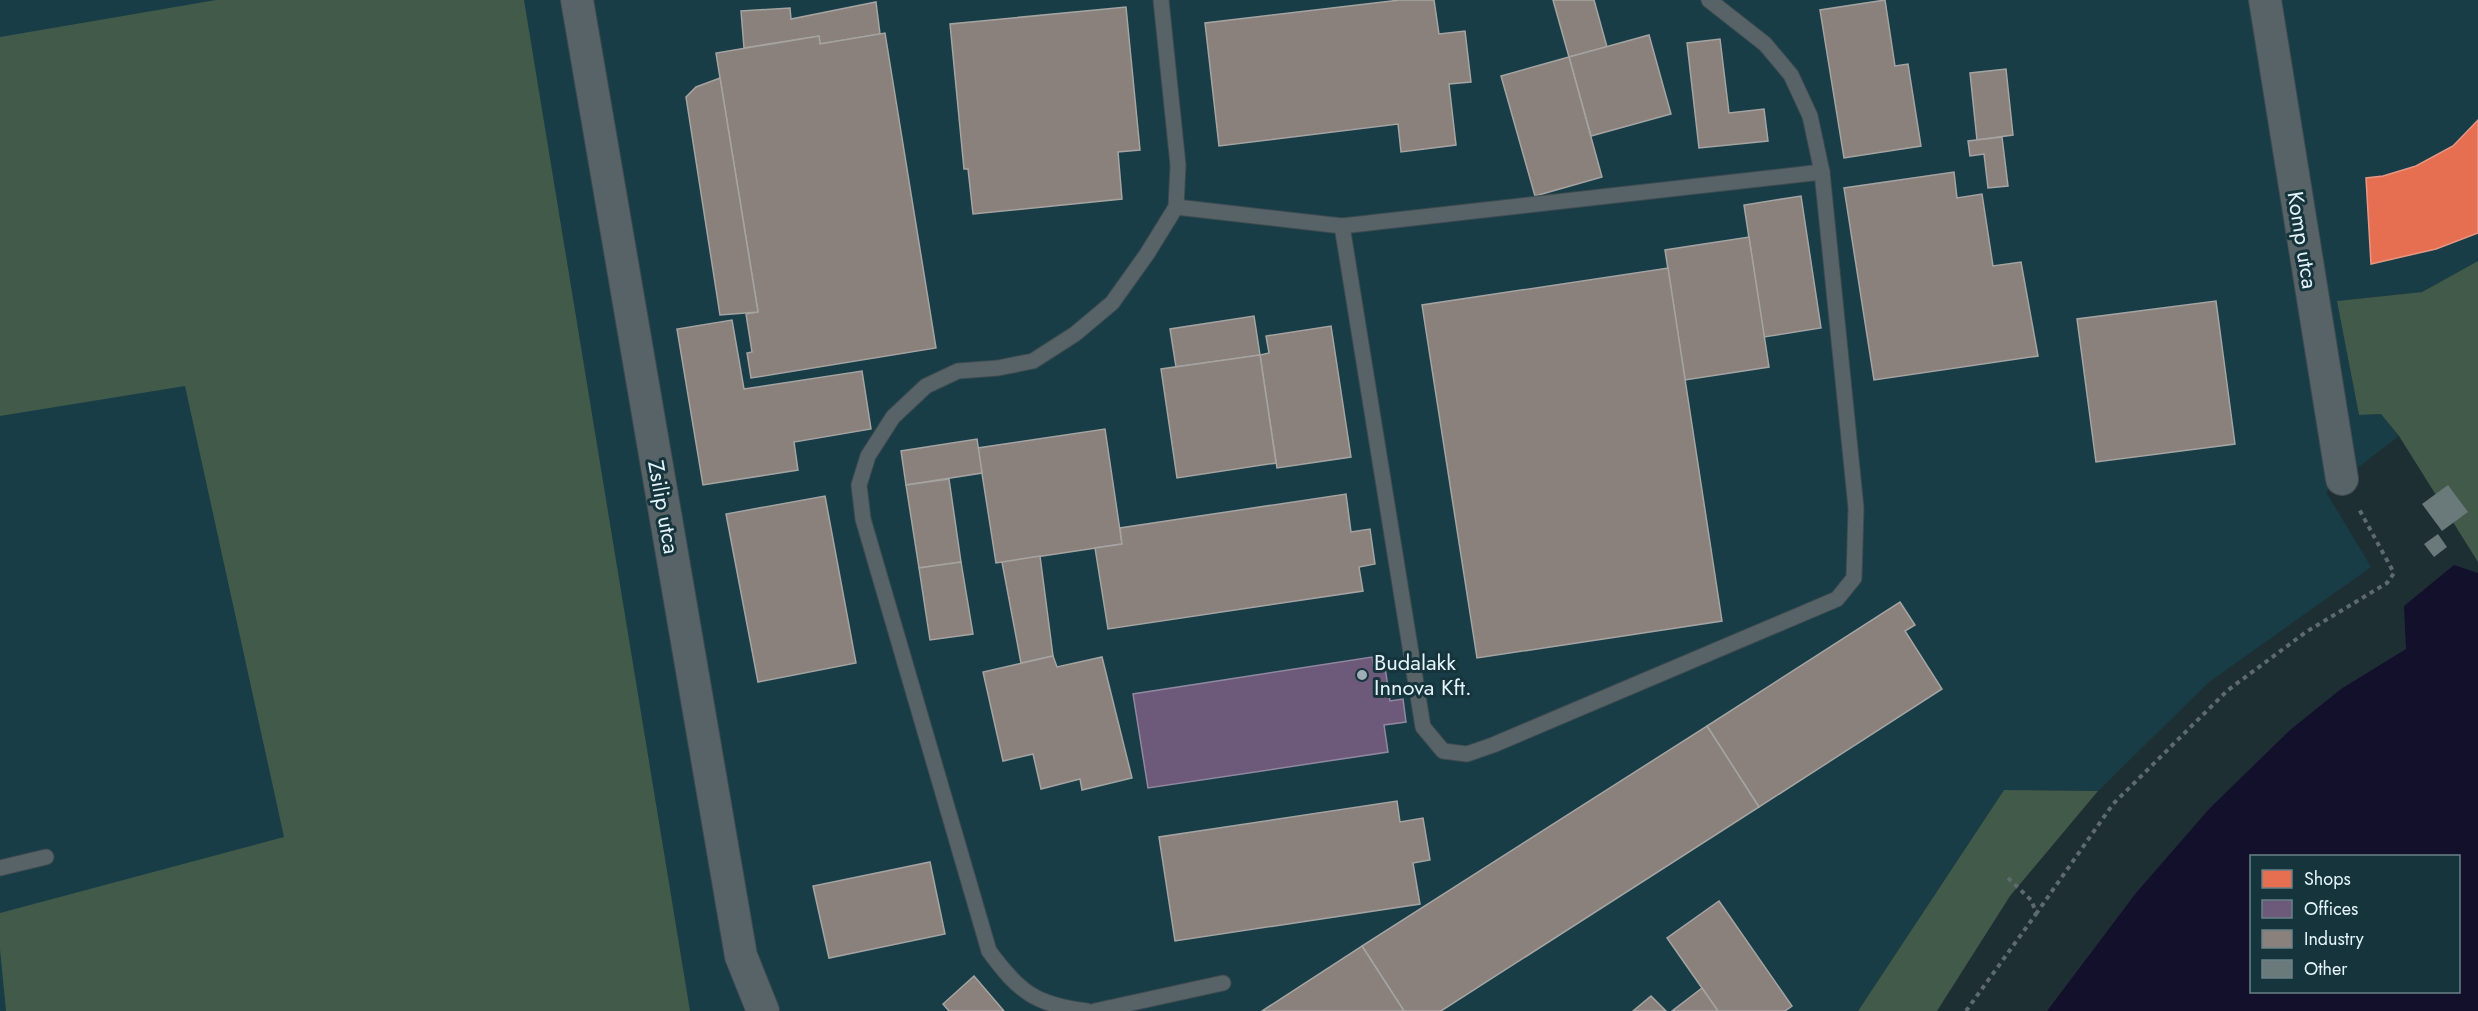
<svg xmlns="http://www.w3.org/2000/svg" width="2478" height="1011" font-family="Jost,sans-serif">
  <style>
    .built { fill: #183d47 }
    .green { fill: #415a49 }
    .water { fill: #13102c; fill-rule: evenodd }
    .shops { fill: #e76f51; stroke: #e69784; stroke-width: 1.5 }
    .offices { fill: #6d597a; stroke: #9188a0; stroke-width: 1.5 }
    .industry { fill: #8a817c; stroke: #a5a4a2; stroke-width: 1.5 }
    .building { fill: #6a797a }
    .lines { fill: none; stroke-linecap: round; stroke-linejoin: round }
    .service-casing { stroke: #3e4b50; stroke-width: 17 }
    .minor-casing { stroke: #3e4b50; stroke-width: 34 }
    .path { stroke: #5f6a6e; stroke-width: 4; stroke-dasharray: 4.5 4.5; stroke-linecap: butt }
    .service { stroke: #576366; stroke-width: 15 }
    .minor { stroke: #576366; stroke-width: 32 }
    .poi-dot { fill: #9fafb5; stroke: #16343c; stroke-width: 2 }
    .labels { text-anchor: middle; stroke-width: 6; stroke-linejoin: round; paint-order: stroke }
    .street-label { font-size: 22px; fill: #e4f4fa; stroke: #16343c }
    .poi-label { font-size: 22px; fill: #e4f4fa; stroke: #16343c; text-anchor: start }
  </style>
  <rect width="100%" height="100%" fill="#1e2f34"/>
  <!-- built -->
  <path class="built" d="M0,0H2478V261L2422,292L2338,301L2359,415L2381,414L2399,436L2326,492L2371,567L2209,682L2098,791L2004,790L1858,1011H0Z"/>
  <!-- green -->
  <g class="green">
    <path d="M216,0H524L690,1011H6L0,949V913L284,837L185,386L0,416V37Z"/>
    <path d="M2478,261V562L2399,436L2381,414L2359,415L2337,301L2422,292Z"/>
    <path d="M2004,790L2098,791L2010,896L1937,1011H1858Z"/>
  </g>
  <!-- water -->
  <path class="water" d="M2454,565L2478,573V1011H2047L2136,893L2209,809L2290,730L2341,689L2406,649L2404,606ZM2252,856H2458V992H2252Z"/>
  <!-- shops -->
  <path class="shops" d="M2478,120V233L2436,249L2371,264L2366,178L2383,176L2416,166L2453,146Z"/>
  <!-- offices -->
  <path class="offices" d="M1372,657L1374,669L1385,667L1390,701L1403,699L1406,722L1384,725L1388,752L1148,788L1133,694Z"/>
  <!-- industry -->
  <g class="industry">
    <path d="M1400,0H1434L1439,34L1465,31L1471,82L1449,84L1456,145L1401,152L1398,124L1219,146L1205,23Z"/>
    <path d="M1553,0H1594L1607,47L1569,57Z"/>
    <path d="M1885,0L1895,66L1908,64L1921,146L1844,158L1820,10Z"/>
    <path d="M876,2L880,34L820,44L819,36L744,48L741,11L790,8L791,19Z"/>
    <path d="M1126,7L1140,150L1118,152L1122,199L973,214L968,169H964L950,24Z"/>
    <path d="M885,33L936,348L751,378L747,353L752,352L746,314L758,312L716,53L819,36L820,44Z"/>
    <path d="M1649,35L1671,114L1591,136L1569,57Z"/>
    <path d="M1720,39L1729,113L1764,109L1768,141L1699,148L1687,43Z"/>
    <path d="M1569,57L1602,177L1535,196L1501,76Z"/>
    <path d="M2006,69L2013,135L1977,140L1970,73Z"/>
    <path d="M720,78L758,312L720,315L686,97L696,87Z"/>
    <path d="M2002,137L2008,186L1988,188L1984,154L1970,156L1968,141Z"/>
    <path d="M1954,172L1957,198L1982,194L1993,266L2021,262L2038,356L1874,380L1844,188Z"/>
    <path d="M1801,196L1821,328L1764,337L1744,205Z"/>
    <path d="M1749,237L1769,367L1685,380L1665,250Z"/>
    <path d="M1668,268L1722,621L1477,658L1422,305Z"/>
    <path d="M2216,301L2235,444L2096,462L2077,319Z"/>
    <path d="M1254,316L1260,355L1176,367L1170,329Z"/>
    <path d="M732,320L744,389L862,371L871,429L794,442L798,470L703,485L677,329Z"/>
    <path d="M1331,326L1351,457L1277,468L1260,355L1269,353L1266,336Z"/>
    <path d="M1260,355L1276,463L1177,478L1161,369Z"/>
    <path d="M1105,429L1122,544L996,563L978,448Z"/>
    <path d="M977,439L982,473L906,485L901,451Z"/>
    <path d="M949,479L961,562L919,568L906,485Z"/>
    <path d="M1346,494L1351,532L1370,529L1375,564L1359,567L1363,591L1108,629L1095,548L1122,544L1120,528Z"/>
    <path d="M825,496L856,663L758,682L726,514Z"/>
    <path d="M1040,556L1053,656L1021,663L1002,562Z"/>
    <path d="M961,562L973,634L930,640L919,568Z"/>
    <path d="M1900,602L1915,625L1905,631L1942,689L1759,807L1707,726Z"/>
    <path d="M1053,656L1057,667L1102,657L1132,778L1082,790L1080,779L1041,789L1033,754L1003,761L983,672Z"/>
    <path d="M1707,726L1759,807L1441,1011H1404L1362,946Z"/>
    <path d="M1397,801L1400,822L1423,818L1430,860L1413,863L1420,904L1175,941L1159,837Z"/>
    <path d="M930,862L945,934L829,958L813,886Z"/>
    <path d="M1719,901L1792,1006L1785,1011H1718L1667,938Z"/>
    <path d="M1362,946L1404,1011H1262Z"/>
    <path d="M974,976L1004,1011H949L943,1004Z"/>
    <path d="M1702,988L1718,1011H1672Z"/>
    <path d="M1651,996L1666,1011H1633Z"/>
  </g>
  <!-- building -->
  <g class="building">
    <path d="M2448,485L2468,512L2442,531L2422,504Z"/>
    <path d="M2438,534L2447,547L2434,557L2424,544Z"/>
  </g>
  <g class="lines">
    <defs>
      <g id="service">
        <path d="M1176,207L1342,226L1822,172"/>
        <path d="M1342,226L1423,727L1443,751L1467,754L1493,745L1837,599L1854,578L1856,508L1822,172L1810,116L1791,75L1765,44L1709,0"/>
        <path d="M0,868L46,857"/>
        <path d="M1087,1011C1036,1005 1019,992 989,951L863,519L859,485L868,456L893,417L926,386L958,371L998,368L1033,361L1075,334L1112,303L1147,254L1176,207L1178,165L1161,0"/>
        <path d="M1095,1011L1223,983"/>
      </g>
      <g id="minor">
        <path d="M577,0L741,956L763,1011"/>
        <path d="M2265,0L2342,479"/>
      </g>
    </defs>
    <!-- service casing -->
    <use href="#service" class="service-casing"/>
    <!-- minor casing -->
    <use href="#minor" class="minor-casing"/>
    <!-- path -->
    <g class="path">
      <path d="M2036,914L2113,804L2228,690L2306,632L2387,583L2394,573L2359,509"/>
      <path d="M1966,1011L2036,914L2032,901L2005,875"/>
    </g>
    <!-- service -->
    <use href="#service" class="service"/>
    <!-- minor -->
    <use href="#minor" class="minor"/>
  </g>
  <!-- markers -->
  <circle class="poi-dot" cx="1362" cy="675" r="6"/>
  <g class="labels">
    <!-- street labels -->
    <g class="street-label">
      <text transform="translate(2303 240) rotate(81)" y="8">Komp utca</text>
      <text transform="translate(664 507) rotate(80)" y="8">Zsilip utca</text>
    </g>
    <!-- poi labels -->
    <g class="poi-label">
      <text x="1374" y="670">Budalakk<tspan x="1374" dy="25">Innova Kft.</tspan></text>
    </g>
  </g>
  <!-- legend -->
  <rect x="2250" y="855" width="210" height="138" fill="#16343c" stroke="#688188" stroke-width="1.5"/>
  <rect x="2262" y="870" width="30" height="18" fill="#e76f51" stroke="#688188" stroke-width="1.5"/>
  <text x="2304" y="885" font-size="18" fill="#e4f4fa">Shops</text>
  <rect x="2262" y="900" width="30" height="18" fill="#6d597a" stroke="#688188" stroke-width="1.5"/>
  <text x="2304" y="915" font-size="18" fill="#e4f4fa">Offices</text>
  <rect x="2262" y="930" width="30" height="18" fill="#8a817c" stroke="#688188" stroke-width="1.5"/>
  <text x="2304" y="945" font-size="18" fill="#e4f4fa">Industry</text>
  <rect x="2262" y="960" width="30" height="18" fill="#6a797a" stroke="#688188" stroke-width="1.5"/>
  <text x="2304" y="975" font-size="18" fill="#e4f4fa">Other</text>
</svg>
